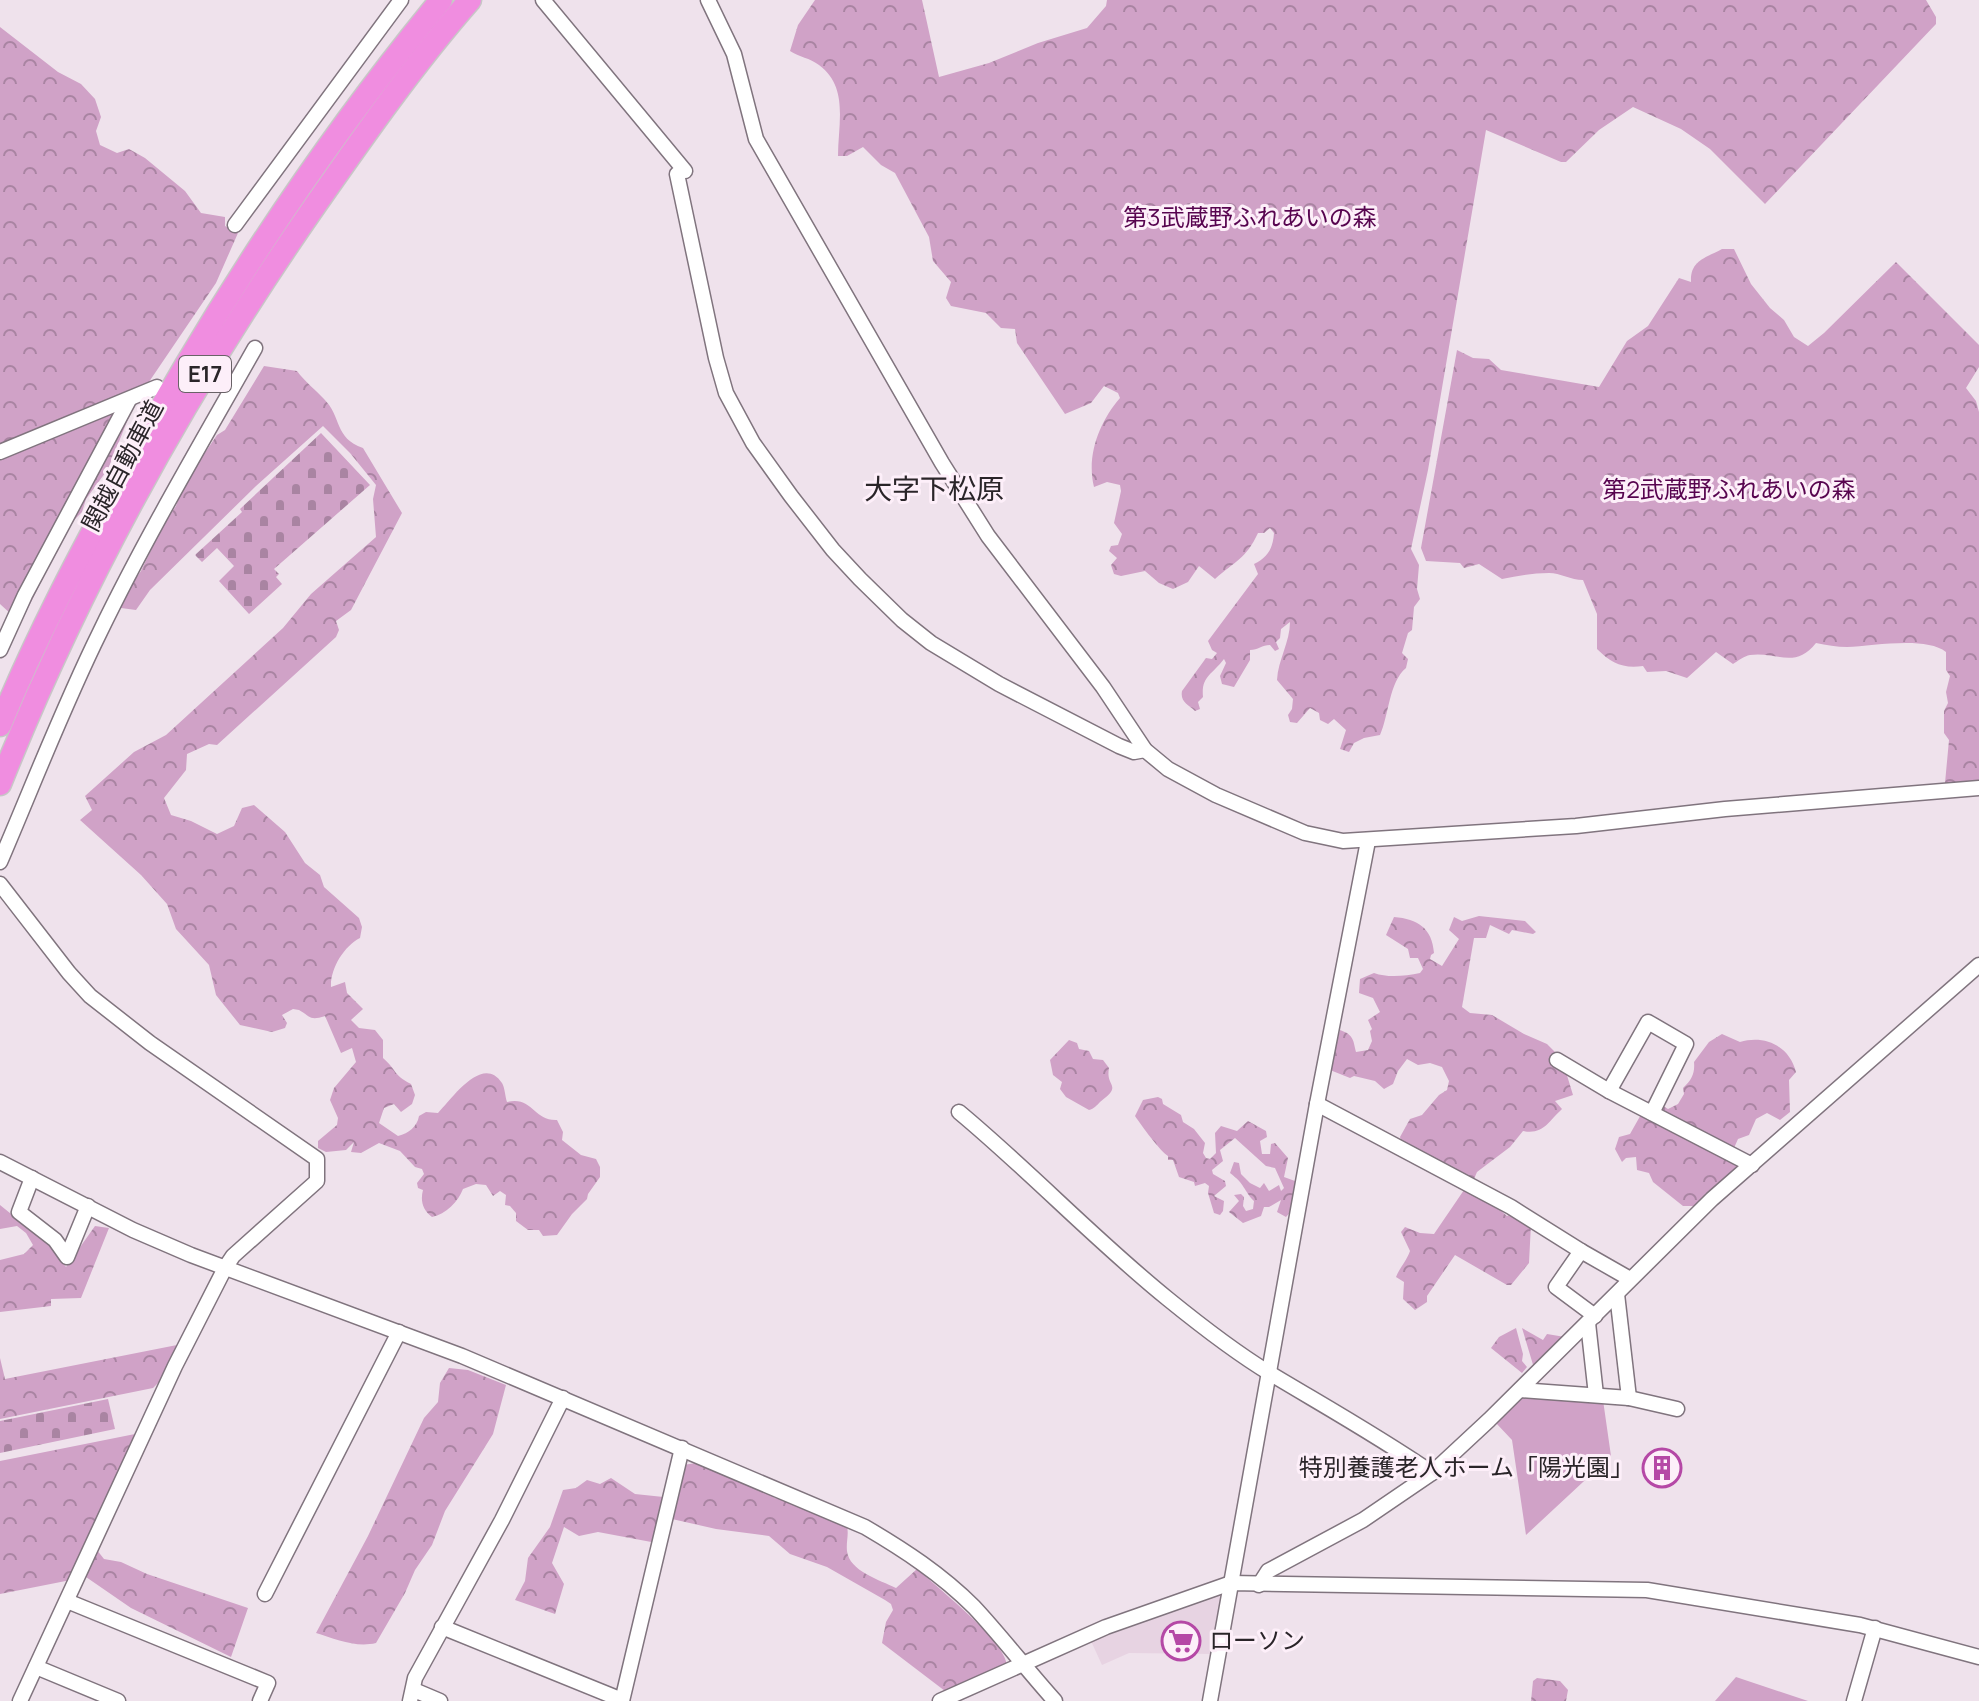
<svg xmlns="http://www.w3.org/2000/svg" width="1979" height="1701" font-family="Manrope,'Noto Sans JP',sans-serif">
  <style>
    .built { fill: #e7d3e2 }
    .forest { fill: url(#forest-crowns) }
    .cemetery { fill: url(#cemetery-stones) }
    .garden { fill: #d0a2c7 }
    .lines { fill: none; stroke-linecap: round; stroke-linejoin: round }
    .minor-casing { stroke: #80747e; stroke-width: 17 }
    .highway-casing { stroke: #c8c6c7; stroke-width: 25 }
    .minor { stroke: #fff; stroke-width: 14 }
    .highway { stroke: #f08de0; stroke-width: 22 }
    .labels { text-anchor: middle; stroke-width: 6; stroke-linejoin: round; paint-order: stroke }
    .shield { fill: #fdeff9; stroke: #696267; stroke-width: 2 }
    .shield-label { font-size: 22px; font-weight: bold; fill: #2a2529 }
    .park-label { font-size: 24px; fill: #57044f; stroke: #fdeff9 }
    .street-label { font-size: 24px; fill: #2a2529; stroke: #fdeff9 }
    .poi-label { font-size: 24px; fill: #2a2529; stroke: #fdeff9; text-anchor: end }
    .quarter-label { font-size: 28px; fill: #2a2529; stroke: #fdeff9 }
  </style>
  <defs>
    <pattern id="forest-crowns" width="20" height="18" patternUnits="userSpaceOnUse" patternTransform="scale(2)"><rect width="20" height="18" fill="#d0a2c7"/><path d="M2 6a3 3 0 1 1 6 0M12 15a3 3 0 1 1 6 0" fill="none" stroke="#a984a2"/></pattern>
    <pattern id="cemetery-stones" width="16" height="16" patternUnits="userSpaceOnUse" patternTransform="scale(2)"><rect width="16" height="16" fill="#d0a2c7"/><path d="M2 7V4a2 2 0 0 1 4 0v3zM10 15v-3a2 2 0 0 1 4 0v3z" fill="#a984a2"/></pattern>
  </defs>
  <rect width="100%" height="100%" fill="#efe2ec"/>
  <!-- built -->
  <path class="built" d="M1223,1595L1213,1654L1129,1653L1102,1665L1091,1641Z"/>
  <!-- forest -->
  <g class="forest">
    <path d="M815,0H922L939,77L989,63L1038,43L1087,28L1106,6L1107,0H1926L1936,17V24L1765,204L1710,149L1681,129L1633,107L1599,130L1566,162H1561L1486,130L1428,470L1411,549L1419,565L1417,589L1420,599L1414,607L1412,630L1408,633L1402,653L1408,659L1406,668C1389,682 1389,715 1380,735L1364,738L1354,743L1349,752L1340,749L1346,730L1334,719L1328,724L1320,720L1319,713L1310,708L1297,723L1290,722L1288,715L1292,709L1293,699L1277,680C1278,660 1290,642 1290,622L1281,629L1280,638L1276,642L1279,649L1275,651L1270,645C1262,645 1258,650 1250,650V660L1234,687L1222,684L1220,676L1226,663L1224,659C1212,675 1201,676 1203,697L1198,702L1200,709L1195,711C1188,704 1180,702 1182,691L1206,658L1212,659L1217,653L1212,650L1208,641L1258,574L1254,564C1268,557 1273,548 1274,533L1270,528L1264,533H1258C1246,559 1235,561 1215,579L1199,566L1188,582L1173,589L1159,583L1145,571L1121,576L1114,574L1111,565L1117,558L1109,551L1111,546L1118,545L1122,534L1114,523L1121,491L1120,485L1107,482L1094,487C1086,455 1100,421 1120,398L1118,393L1104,386L1091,403L1065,414L1017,343L1015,329L1001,328L986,313L951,306L946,298L951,282L933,261L929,237L895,173L881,165L863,147L847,156H838C838,124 849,87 819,65C810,58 799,57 790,51L798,25Z"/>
    <path d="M0,27L58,72L81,84L95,99L101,117L96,131L100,145L117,153L129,149L145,158L185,191L201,213L225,217V226L238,233L216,283L134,404L108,469L86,499L82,512L70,524L23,618L12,615L0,604Z"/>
    <path d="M1722,249H1734L1751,284L1770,308L1784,320L1794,337L1808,346L1824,333L1896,262L1979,345V367L1966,388L1976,401L1979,412V784L1945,783L1949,740L1944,733V711L1948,703L1946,692L1950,676L1946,670V652C1926,636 1873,646 1847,647C1837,647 1826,645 1816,643C1795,670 1776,651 1750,655C1744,656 1738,661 1733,664L1716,652L1687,678L1666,671L1647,672L1643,666C1623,669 1611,663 1597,649V614L1583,580C1571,580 1560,573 1549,573C1533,573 1517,576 1502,579L1479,564L1464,568L1460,563L1426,561L1421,548L1457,350L1473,358L1489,359L1501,370L1599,387L1627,341L1648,326L1679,278L1691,282C1690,260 1706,258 1722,249Z"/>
    <path d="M264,366L297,371C305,382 315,389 324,399C342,417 334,438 363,448L402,513L351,610L336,621L339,630L336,637L217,745L209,744L187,754L186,770L164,798L171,815L191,821L217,834L234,826L242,808L254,805L285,832L305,863L320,875L324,887L359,918L362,927L360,938C344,946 330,969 331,987L345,982L347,993L363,1009L351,1020L359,1028L375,1030L383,1040V1058C397,1070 392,1074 411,1084L415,1095L412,1104L401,1112L394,1104L384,1108L379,1123L398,1136C409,1133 417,1127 419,1116L426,1112L438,1113C453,1097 483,1054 502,1083C505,1088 505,1096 507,1102C533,1096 533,1121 557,1120L563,1132L562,1140L581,1155L596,1159L600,1167V1177L588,1194L587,1199L572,1214L557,1235L543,1236L539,1230H528L516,1221V1213L510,1206L505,1205L506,1195L500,1191L493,1196L486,1185L476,1184L463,1189C458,1202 446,1214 432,1217C423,1210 420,1201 423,1190L418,1188L417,1183L424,1174L422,1169L415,1167L400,1151L379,1143L361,1153L351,1152L354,1142L346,1150L326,1152L318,1148V1141L337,1125L338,1118L330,1100L334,1088L356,1062L352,1048L341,1053L325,1016C310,1021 311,1017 299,1010L293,1009L282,1015L287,1023L285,1028L272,1032L240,1025L216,995L209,965L176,929L167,904L141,875L80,820L92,810L85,796L134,752L166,735L283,628L311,594L376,537L373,499L376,485L350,453L323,426L256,486L150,590L136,610L121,608V599L141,571L162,527L176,506L183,485L217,435L225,430Z"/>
    <path d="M1479,916L1525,921L1536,932L1533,934L1512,930L1509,934L1490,925L1486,938H1474L1462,1007L1470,1013L1492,1015L1524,1034L1547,1044L1562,1059L1573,1095L1555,1101L1562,1109C1548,1122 1543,1135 1523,1131L1510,1147L1477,1172L1474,1179L1479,1192L1507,1216L1518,1211L1531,1224L1529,1263L1511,1285H1507L1455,1255L1427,1296V1302L1415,1310L1403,1299L1404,1282L1396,1277C1400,1267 1406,1262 1410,1251L1401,1232L1405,1227L1420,1233L1434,1234L1464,1190L1459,1174L1454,1168L1406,1158L1400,1137L1410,1119L1422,1115L1439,1095L1447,1090L1449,1081L1442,1067L1430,1063L1418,1065L1407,1059L1398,1071L1393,1084L1384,1089L1375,1081L1354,1076L1350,1078L1330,1070L1340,1030C1354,1035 1353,1040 1356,1052L1368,1050L1372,1041L1370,1031L1372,1029L1368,1020L1380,1012L1373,998L1359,993L1360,979L1374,973C1388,978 1405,976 1420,973L1423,969L1418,958H1410L1408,949L1386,935L1394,917C1418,919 1432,928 1434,953L1431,955L1430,959L1442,966L1459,939L1449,930L1454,917L1462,921Z"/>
    <path d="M1722,1034L1740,1042C1764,1035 1789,1045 1796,1072L1789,1080L1790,1112L1780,1120L1767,1113L1756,1119L1749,1135L1738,1139L1734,1148L1738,1165L1726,1181L1696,1206H1683L1653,1182L1649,1173L1637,1170L1636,1157L1626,1158L1622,1162L1615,1149L1619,1137L1630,1134L1643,1111L1660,1104L1668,1109L1678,1104L1684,1094L1683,1088C1692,1080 1695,1073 1694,1062L1709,1042Z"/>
    <path d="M1069,1040L1077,1043L1079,1049L1089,1051L1093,1059L1103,1060L1109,1068C1105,1088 1124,1084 1100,1102C1097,1105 1094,1109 1089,1110L1066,1097L1060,1089L1062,1082L1053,1075L1050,1060Z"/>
    <path d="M1158,1097L1162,1099L1163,1104L1181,1115L1183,1122L1194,1129L1205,1143L1203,1153L1206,1158L1210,1159L1216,1153L1215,1133L1221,1126L1237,1131L1248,1121L1266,1131L1267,1137L1260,1141L1262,1154H1270L1271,1144L1275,1143L1288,1158L1284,1177L1295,1181C1295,1193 1295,1209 1286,1217L1277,1212L1281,1200L1269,1207H1264L1261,1216L1243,1223L1229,1212L1239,1201L1234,1195L1241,1194L1244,1197L1243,1206L1246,1211L1253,1209L1254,1201C1244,1191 1245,1184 1230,1173L1234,1162L1239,1163L1241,1174L1250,1183L1260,1188L1264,1183L1269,1191L1279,1185L1281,1191L1284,1188L1275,1168L1266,1166L1235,1138L1220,1150L1223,1161L1212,1170L1213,1174L1225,1181L1226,1186L1214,1196L1224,1201L1223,1211L1220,1215L1214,1213L1208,1193L1209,1186L1205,1183L1195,1186L1194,1182L1179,1177L1173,1160H1168V1156C1160,1151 1141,1125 1135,1116L1143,1100Z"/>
    <path d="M0,1205L52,1247L66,1267L95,1226L109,1228L81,1298L51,1299V1306L0,1312V1260L24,1254L33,1245L26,1233L17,1226L0,1229Z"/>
    <path d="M1516,1328L1523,1354L1522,1361L1527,1367L1522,1373L1491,1348L1499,1337Z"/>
    <path d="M1522,1328L1543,1340L1547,1334L1565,1337L1534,1368Z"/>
    <path d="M177,1345L160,1381L153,1388L0,1419V1358L5,1379Z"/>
    <path d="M449,1368L468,1370L506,1385L493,1434L445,1511L432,1545L415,1570L405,1593L376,1643C356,1648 335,1639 316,1633L368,1536L424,1418L438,1402L440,1383Z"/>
    <path d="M135,1434L89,1540L104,1559L121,1562L147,1574L248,1608L231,1657L131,1608L86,1577L0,1594V1461Z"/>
    <path d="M696,1463L715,1468L772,1494L774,1498L789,1500L798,1507L803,1506L847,1526C849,1535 846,1542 847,1551C849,1571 880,1580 896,1588L917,1569C937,1587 1005,1641 1007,1665L945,1691L882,1643L886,1622L893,1610L891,1604L885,1600L827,1567L790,1554L769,1536L716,1529L672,1519L662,1544L598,1532L579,1536L564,1527L552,1563L564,1584L555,1614L515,1600L525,1581L528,1558L550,1527L563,1490L576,1488L587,1480L600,1484L611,1478L635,1494L673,1498L683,1465Z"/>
    <path d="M1537,1678L1560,1681L1568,1690L1566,1701H1531L1533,1681Z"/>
  </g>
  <!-- cemetery -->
  <g class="cemetery">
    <path d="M321,433L370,485L274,569L279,574L276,577L282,584L249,614L219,581L234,566L217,548L202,562L195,555L242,512L240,509Z"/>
    <path d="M108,1399L115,1429L0,1453V1421Z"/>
  </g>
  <!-- garden -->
  <g class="garden">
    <path d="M1526,1393L1603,1400L1611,1456L1526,1535L1512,1440L1496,1423Z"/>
    <path d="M1736,1677L1808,1701H1715Z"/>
  </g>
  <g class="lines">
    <defs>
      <g id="minor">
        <path d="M543,0L685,171"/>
        <path d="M708,0L734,54L756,139L942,463L988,536L1103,687L1145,750L1168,769L1216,795L1305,833L1343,841L1576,826L1725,809L1979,788"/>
        <path d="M677,174L716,358L726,393L753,443L791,496L833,550L860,579L902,620L931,643L999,684L1119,746L1134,752L1145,750"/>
        <path d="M235,225L401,0"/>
        <path d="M0,452L157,387"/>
        <path d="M0,650L25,595L129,400"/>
        <path d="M0,862C33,785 63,707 100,632C147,535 202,442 255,348"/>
        <path d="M0,884L69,973L90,996L150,1043L317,1159V1181L233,1256L225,1268L175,1366L20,1701"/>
        <path d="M1557,1060L1609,1091L1752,1165"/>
        <path d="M1609,1091L1648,1022L1686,1044L1652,1113"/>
        <path d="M1317,1104L1511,1207L1581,1251L1630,1279"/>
        <path d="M959,1112C1031,1172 1095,1240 1168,1299C1200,1325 1236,1353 1271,1374C1326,1407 1378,1436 1432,1473"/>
        <path d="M0,1162L133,1230L191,1255L462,1356L865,1527C904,1550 941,1574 974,1607C1002,1637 1027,1670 1055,1701"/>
        <path d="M32,1178L19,1212L55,1240L67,1257L88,1206"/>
        <path d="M1581,1251L1556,1287L1595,1316"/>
        <path d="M1617,1294L1629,1398"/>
        <path d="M1588,1323L1596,1395"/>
        <path d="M1520,1390L1629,1398L1677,1409"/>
        <path d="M1259,1585L1268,1571L1363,1520L1432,1473L1489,1420L1712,1199L1979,965"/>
        <path d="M265,1594L399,1332"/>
        <path d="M67,1601L268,1683L260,1701"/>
        <path d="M442,1627L622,1700"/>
        <path d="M36,1667L118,1701"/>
        <path d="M414,1690L440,1701"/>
        <path d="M410,1701L415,1678L502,1520L563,1398"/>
        <path d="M622,1701L682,1448"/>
        <path d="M940,1701L1106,1627L1231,1583L1647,1590L1860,1625L1979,1657"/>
        <path d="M1210,1701L1317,1104L1368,841"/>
        <path d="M1854,1701L1875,1628"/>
      </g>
      <g id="highway">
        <path d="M0,725C35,639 79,556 124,474C215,307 320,147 441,0"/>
        <path d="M0,784C82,578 190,385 316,204C365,134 414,64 470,0"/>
      </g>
    </defs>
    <!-- minor casing -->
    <use href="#minor" class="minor-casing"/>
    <!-- highway casing -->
    <use href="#highway" class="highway-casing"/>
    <!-- minor -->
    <use href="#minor" class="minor"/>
    <!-- highway -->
    <use href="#highway" class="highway"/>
  </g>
  <!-- icons -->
  <defs>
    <symbol id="building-ring" viewBox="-11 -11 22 22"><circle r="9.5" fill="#fdeff9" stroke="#b548a6" stroke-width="1.5"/><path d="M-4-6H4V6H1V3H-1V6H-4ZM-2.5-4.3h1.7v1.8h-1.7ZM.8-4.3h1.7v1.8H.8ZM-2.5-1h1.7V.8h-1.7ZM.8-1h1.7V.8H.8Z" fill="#b548a6"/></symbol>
    <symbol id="supermarket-ring" viewBox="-11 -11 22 22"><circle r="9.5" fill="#fdeff9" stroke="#b548a6" stroke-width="1.5"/><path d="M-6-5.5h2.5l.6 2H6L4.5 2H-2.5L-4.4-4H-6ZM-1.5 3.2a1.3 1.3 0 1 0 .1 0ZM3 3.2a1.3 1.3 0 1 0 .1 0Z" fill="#b548a6"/></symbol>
  </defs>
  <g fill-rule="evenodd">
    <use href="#building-ring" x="1640" y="1446" width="44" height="44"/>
    <use href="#supermarket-ring" x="1159" y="1619" width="44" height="44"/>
  </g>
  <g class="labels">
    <!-- shield labels -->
    <rect class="shield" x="179" y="356" width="52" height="36" rx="6"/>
    <g class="shield-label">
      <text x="205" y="382">E17</text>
    </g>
    <!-- park labels -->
    <g class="park-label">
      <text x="1250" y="226">第3武蔵野ふれあいの森</text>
      <text x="1729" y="498">第2武蔵野ふれあいの森</text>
    </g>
    <!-- street labels -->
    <g class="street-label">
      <text transform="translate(123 466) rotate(-62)" y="8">関越自動車道</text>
    </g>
    <!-- poi labels -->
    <g class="poi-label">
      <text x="1634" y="1476">特別養護老人ホーム「陽光園」</text>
      <text x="1209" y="1649" text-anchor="start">ローソン</text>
    </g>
    <!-- quarter labels -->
    <g class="quarter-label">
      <text x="934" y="499">大字下松原</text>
    </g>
  </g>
</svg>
